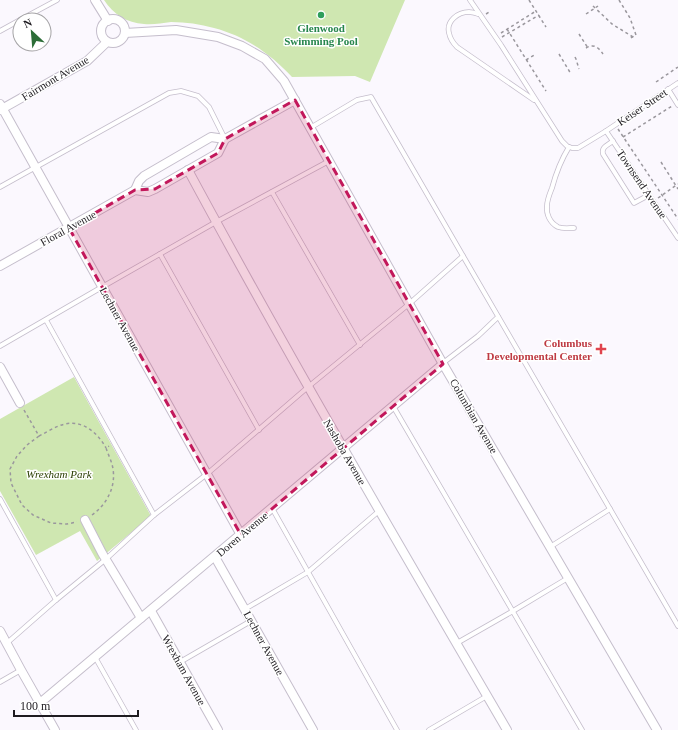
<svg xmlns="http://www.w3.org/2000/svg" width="678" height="730" font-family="Georgia,serif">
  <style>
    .green { fill: #cfe7b1 }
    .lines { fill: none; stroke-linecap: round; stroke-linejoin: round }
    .lane-casing { stroke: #c5becc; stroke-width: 5.5 }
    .street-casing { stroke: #c5becc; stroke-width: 10 }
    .path { stroke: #9a979d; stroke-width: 1.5; stroke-dasharray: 3 3; stroke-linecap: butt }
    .lane { stroke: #fff; stroke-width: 4 }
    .street { stroke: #fff; stroke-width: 8 }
    .marked { fill: #c2185b; fill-opacity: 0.2; stroke: #c2185b; stroke-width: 3; stroke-dasharray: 8 5; stroke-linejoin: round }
    .leisure-dot { fill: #2e9e5b; stroke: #fff; stroke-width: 1.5 }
    .health-dot { fill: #e0444e; stroke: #fff; stroke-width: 1.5 }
    .labels { text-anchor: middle; stroke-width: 3; stroke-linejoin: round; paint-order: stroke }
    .leisure-label { font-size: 11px; font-weight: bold; fill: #27864d; stroke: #fff }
    .street-label { font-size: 11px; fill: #1e1b20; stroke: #fff }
    .health-label { font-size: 11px; font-weight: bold; fill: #be3a42; stroke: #fff; text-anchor: end }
    .park-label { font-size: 11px; font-style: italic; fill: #2b3f02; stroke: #fff }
  </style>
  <rect width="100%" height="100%" fill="#fbf8fe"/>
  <!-- green -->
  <g class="green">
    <path d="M104,0H405L370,82L355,76L292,77C271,54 245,36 214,28C200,24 186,22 171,22C162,23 153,25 144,24C127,23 113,14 104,0Z"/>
    <path d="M74,377L151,516L97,561L80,531L36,555L0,491V419Z"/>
  </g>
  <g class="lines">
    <defs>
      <g id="lane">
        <path d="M470,0L501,45L562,141L567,146L572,148H578L606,131L678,83"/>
        <path d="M478,14C475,13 472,12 469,12C458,12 446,21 449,33C450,38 453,43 457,47L534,100"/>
        <path d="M20,20L57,0"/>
        <path d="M0,31L20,20"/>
        <path d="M668,89L678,105"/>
        <path d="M310,128L357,100L371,97L463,256L678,626"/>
        <path d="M606,131L678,238"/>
        <path d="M613,141C608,145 601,147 603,154L634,203L649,195"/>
        <path d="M569,147C561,160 556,173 552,188C550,193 547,200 547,206C546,214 550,223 558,227C563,229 569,228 574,228"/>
        <path d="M0,187L169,93L181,91L198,96L209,107L225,139"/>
        <path d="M272,192L360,345"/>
        <path d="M160,254L259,430"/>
        <path d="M46,320L154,515"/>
        <path d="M0,346L102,287L216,222L329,161"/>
        <path d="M443,363L478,336L498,317"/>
        <path d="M393,406L582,730"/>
        <path d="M0,499L56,600"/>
        <path d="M272,508L397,730"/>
        <path d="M550,547L610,509"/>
        <path d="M245,609L308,572L379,511"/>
        <path d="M7,643L56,600L106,559L154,515L207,474L308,387L409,304L463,256"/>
        <path d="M457,643L513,611L568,578"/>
        <path d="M95,657L136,730"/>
        <path d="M180,662L251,621"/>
        <path d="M0,682L21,670"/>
        <path d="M429,730L487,696"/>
      </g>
      <g id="street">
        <path d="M95,0L108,21"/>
        <circle cx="113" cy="31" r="12"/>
        <path d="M125,33L176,30L218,37L242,46L265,59L284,81L443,364L657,730"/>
        <path d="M0,104L241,535"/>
        <path d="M0,110L87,61L107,42"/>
        <path d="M188,170C290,359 399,545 507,730"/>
        <path d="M135,190L139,181L144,176L211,137L225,139"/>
        <path d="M0,266L135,190L148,192L155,189L218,153L225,139L295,100"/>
        <path d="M0,367L20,403"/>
        <path d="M85,520L102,553L141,618"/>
        <path d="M215,557L313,730"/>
        <path d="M151,611L218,730"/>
        <path d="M0,631L21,670L55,730"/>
        <path d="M40,703L443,364"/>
      </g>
    </defs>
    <!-- lane casing -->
    <use href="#lane" class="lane-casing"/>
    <!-- street casing -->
    <use href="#street" class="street-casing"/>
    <!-- path -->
    <g class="path">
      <path d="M529,0L546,27"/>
      <path d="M619,0L630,18L636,35L629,39"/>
      <path d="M593,6L612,24L633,37"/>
      <path d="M486,14L491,11"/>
      <path d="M586,14L598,6"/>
      <path d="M507,29L546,91"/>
      <path d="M501,33L536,11"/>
      <path d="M579,34L588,48"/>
      <path d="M502,37L539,15"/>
      <path d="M586,48C594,43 599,48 603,54"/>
      <path d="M559,54L571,74"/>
      <path d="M575,57L576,59L579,69"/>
      <path d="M526,60L536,54"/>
      <path d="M656,82L678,67"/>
      <path d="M618,129L678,219"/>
      <path d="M623,137L672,106"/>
      <path d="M661,162L678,189"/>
      <path d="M658,198L678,184"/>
      <path d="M24,410L39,436C47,432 56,426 65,424C83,420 98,433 106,448"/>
      <path d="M39,436L27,445L17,456L10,469L11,483L22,505L33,515L51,523L67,524L77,522"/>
      <path d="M92,515C106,505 116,488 113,469C112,462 108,454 106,448L109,446"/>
    </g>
    <!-- lane -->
    <use href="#lane" class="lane"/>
    <!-- street -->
    <use href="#street" class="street"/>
  </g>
  <!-- marked area -->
  <path class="marked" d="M295,100L443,364L241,535L69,228L135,190L155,189L218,153L225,139Z"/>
  <!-- markers -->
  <circle class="leisure-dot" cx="321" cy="15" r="4"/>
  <path class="health-dot" d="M599 343h4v4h4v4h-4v4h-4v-4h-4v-4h4z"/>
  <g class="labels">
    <!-- leisure labels -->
    <g class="leisure-label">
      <text x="321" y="32">Glenwood<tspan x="321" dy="13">Swimming Pool</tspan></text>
    </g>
    <!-- street labels -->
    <g class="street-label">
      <text transform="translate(55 78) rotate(-31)" y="4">Fairmont Avenue</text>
      <text transform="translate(642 107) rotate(-34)" y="4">Keiser Street</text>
      <text transform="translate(642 184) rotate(56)" y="4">Townsend Avenue</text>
      <text transform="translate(68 228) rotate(-29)" y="4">Floral Avenue</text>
      <text transform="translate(120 319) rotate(61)" y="4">Lechner Avenue</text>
      <text transform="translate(474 416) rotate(60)" y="4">Columbian Avenue</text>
      <text transform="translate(345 452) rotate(60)" y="4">Nashoba Avenue</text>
      <text transform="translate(242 534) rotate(-40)" y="4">Doren Avenue</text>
      <text transform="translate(264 643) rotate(61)" y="4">Lechner Avenue</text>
      <text transform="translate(184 670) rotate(61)" y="4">Wrexham Avenue</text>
    </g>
    <!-- health labels -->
    <g class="health-label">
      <text x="592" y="347">Columbus<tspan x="592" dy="13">Developmental Center</tspan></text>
    </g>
    <!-- park labels -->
    <g class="park-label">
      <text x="59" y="478">Wrexham Park</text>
    </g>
  </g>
  <!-- north arrow -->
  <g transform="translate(32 32) rotate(334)"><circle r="19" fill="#ffffff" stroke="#a5a4a6"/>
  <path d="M0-3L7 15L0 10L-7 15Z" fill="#2c6d37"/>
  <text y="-6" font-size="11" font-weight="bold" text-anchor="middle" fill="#1e1b20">N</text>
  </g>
  <!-- scale -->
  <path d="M14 710v6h124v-6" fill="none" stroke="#1e1b20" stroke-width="2"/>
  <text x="20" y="710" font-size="12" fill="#1e1b20" stroke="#ffffff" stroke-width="3" paint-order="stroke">100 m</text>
</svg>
